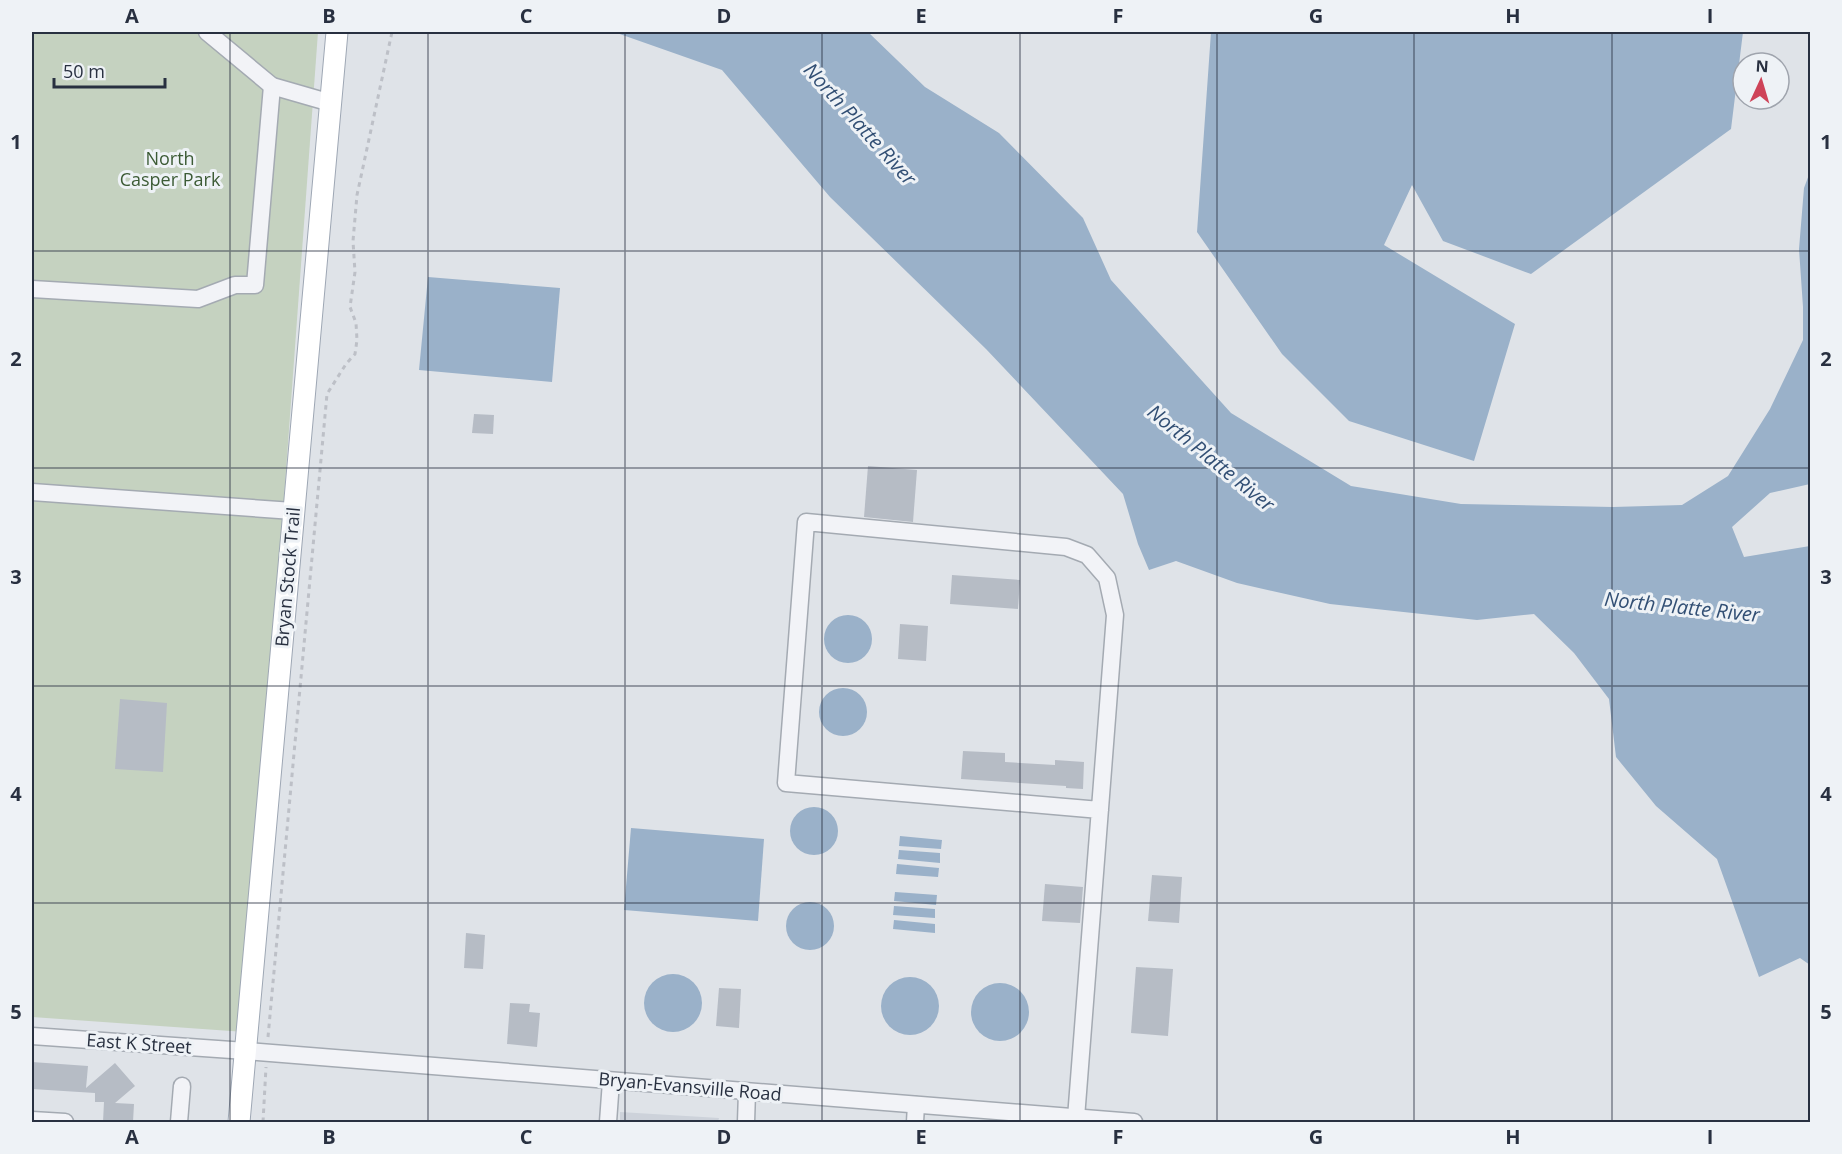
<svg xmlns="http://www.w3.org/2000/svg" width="1842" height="1154" font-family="'Open Sans',sans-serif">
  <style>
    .built { fill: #cdd2da }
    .green { fill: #c5d2c0 }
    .water { fill: #9ab1c9 }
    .building { fill: #b6bcc5 }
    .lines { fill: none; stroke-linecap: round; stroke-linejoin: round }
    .minor-casing { stroke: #a4aab2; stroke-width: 19 }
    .major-casing { stroke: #9ea7b4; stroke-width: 23 }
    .path { stroke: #bdc0c7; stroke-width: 3; stroke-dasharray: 4.5 4.5; stroke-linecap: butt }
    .minor { stroke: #f2f3f7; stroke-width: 16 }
    .major { stroke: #fff; stroke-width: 21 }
    .grid { fill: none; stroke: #283040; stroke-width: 1.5; stroke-opacity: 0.55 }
    .labels { text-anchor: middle; stroke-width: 6; stroke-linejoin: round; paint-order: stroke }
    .park-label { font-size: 18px; fill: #3c5b35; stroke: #eef2f6 }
    .street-label { font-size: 18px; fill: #283040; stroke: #eef2f6 }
    .water-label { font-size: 20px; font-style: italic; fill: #324f74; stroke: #eef2f6 }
    .neatline { fill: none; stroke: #283040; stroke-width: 2 }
    .grid-label { font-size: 20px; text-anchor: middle; font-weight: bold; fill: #283040 }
  </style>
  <rect width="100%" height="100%" fill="#dfe3e8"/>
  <!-- built -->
  <path class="built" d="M620,1112L719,1118L718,1122H620Z"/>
  <!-- green -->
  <path class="green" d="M32,32H318L245,1032L32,1017Z"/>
  <!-- water -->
  <g class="water">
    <path d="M614,32H868L925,87L999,133L1083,218L1111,280L1231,413L1351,486L1461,504L1613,507L1682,505L1728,476L1770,409L1803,340V307L1799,249L1804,188L1810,172V484L1770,493L1732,527L1744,557L1810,546V965L1800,958L1759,977L1717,859L1656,806L1616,757L1609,699L1574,653L1534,614L1477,620L1330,604L1237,583L1176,561L1149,570L1138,544L1123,494L986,349L830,197L722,70Z"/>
    <path d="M1211,32H1743L1731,129L1531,274L1443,241L1412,185L1384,245L1515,324L1474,461L1349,421L1282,354L1197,232Z"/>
    <path d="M428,277L560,288L552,382L419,370Z"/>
    <circle cx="848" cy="639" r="24"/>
    <circle cx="843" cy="712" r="24"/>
    <circle cx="814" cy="831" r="24"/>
    <path d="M631,828L764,839L758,921L624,910Z"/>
    <path d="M900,836L942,840L941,849L899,846Z"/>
    <path d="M899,850L940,853V863L898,859Z"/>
    <path d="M897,864L939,868L938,877L896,874Z"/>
    <path d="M895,892L937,895L936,905L894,901Z"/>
    <circle cx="810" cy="926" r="24"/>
    <path d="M894,906L935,909V918L893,915Z"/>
    <path d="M894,920L935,924V933L893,929Z"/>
    <circle cx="673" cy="1003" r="29"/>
    <circle cx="910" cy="1006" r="29"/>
    <circle cx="1000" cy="1012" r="29"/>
  </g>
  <!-- building -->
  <g class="building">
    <path d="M474,414L494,415L493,434L472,433Z"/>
    <path d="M868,466L917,470L913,522L864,517Z"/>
    <path d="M952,575L1020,580L1018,609L950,604Z"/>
    <path d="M900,624L928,626L926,661L898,659Z"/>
    <path d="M120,699L167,703L163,772L115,769Z"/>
    <path d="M963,751L1005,753V762L1055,765V760L1084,762L1083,789L1066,788V786L961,779Z"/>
    <path d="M1152,875L1182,877L1179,923L1148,921Z"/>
    <path d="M1045,884L1083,887L1080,923L1042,921Z"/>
    <path d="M466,933L485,935L483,969L464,968Z"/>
    <path d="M1136,967L1173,969L1168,1036L1131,1033Z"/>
    <path d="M719,988L741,989L739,1028L716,1026Z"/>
    <path d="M510,1003L530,1004L529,1012L540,1013L537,1047L507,1044Z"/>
    <path d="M32,1062L88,1066L86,1088L115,1063L135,1086L115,1103L134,1104L133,1122H103L104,1102H95V1093L32,1089Z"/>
  </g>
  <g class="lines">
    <defs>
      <g id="minor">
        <path d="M207,32L272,86L331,103"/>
        <path d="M32,289L198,299L235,285H255L272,86"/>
        <path d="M32,492L293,511"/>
        <path d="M32,1036L246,1051L1134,1122"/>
        <path d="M1076,1118L1115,615L1107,578L1087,555L1066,547L806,522L786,783L1100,810"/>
        <path d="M32,1120L65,1122"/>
        <path d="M179,1122L182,1086"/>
        <path d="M608,1122L611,1081"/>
        <path d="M746,1122L747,1092"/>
        <path d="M915,1122L916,1105"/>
      </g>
      <path id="major" d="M239,1122L337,32"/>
    </defs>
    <!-- minor casing -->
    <use href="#minor" class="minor-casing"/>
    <!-- major casing -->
    <use href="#major" class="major-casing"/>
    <!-- path -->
    <g class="path">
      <path d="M268,1037L327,394L346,364L355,354L357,340L356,323L350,307L355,272L353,241L357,195L392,32"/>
      <path d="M263,1122L266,1067"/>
    </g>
    <!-- minor -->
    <use href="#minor" class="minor"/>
    <!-- major -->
    <use href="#major" class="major"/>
  </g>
  <!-- grid -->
  <path class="grid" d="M230,32V1122M428,32V1122M625,32V1122M822,32V1122M1020,32V1122M1217,32V1122M1414,32V1122M1612,32V1122M32,251H1810M32,468H1810M32,686H1810M32,903H1810"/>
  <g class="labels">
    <!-- park labels -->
    <g class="park-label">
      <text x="170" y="165">North<tspan x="170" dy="21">Casper Park</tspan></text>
    </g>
    <!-- street labels -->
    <g class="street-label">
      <text transform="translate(288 577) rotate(-85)" y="6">Bryan Stock Trail</text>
      <text transform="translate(139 1044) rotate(4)" y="6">East K Street</text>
      <text transform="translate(690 1087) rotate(5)" y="6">Bryan-Evansville Road</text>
    </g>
    <!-- water labels -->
    <g class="water-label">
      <text transform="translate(860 124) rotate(48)" y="7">North Platte River</text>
      <text transform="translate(1211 458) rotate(39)" y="7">North Platte River</text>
      <text transform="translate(1682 607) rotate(6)" y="7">North Platte River</text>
    </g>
  </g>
  <!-- border -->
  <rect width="1842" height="1154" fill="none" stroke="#eef2f6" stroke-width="66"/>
  <!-- north arrow -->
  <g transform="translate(1761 81) rotate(4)"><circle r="28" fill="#eef2f6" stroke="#9fa4ad" stroke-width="1.5"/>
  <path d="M0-4.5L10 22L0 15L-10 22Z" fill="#ce4358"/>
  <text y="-9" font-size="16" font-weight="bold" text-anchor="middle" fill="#283040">N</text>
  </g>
  <!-- scale -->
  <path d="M54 78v9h111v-9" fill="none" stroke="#283040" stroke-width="3"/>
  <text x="63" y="78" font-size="18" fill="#283040" stroke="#eef2f6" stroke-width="4.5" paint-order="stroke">50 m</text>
  <rect x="33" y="33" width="1776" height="1088" class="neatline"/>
  <g class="grid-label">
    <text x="132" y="23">A</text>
    <text x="329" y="23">B</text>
    <text x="526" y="23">C</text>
    <text x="724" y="23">D</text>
    <text x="921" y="23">E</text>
    <text x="1118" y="23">F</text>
    <text x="1316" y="23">G</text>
    <text x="1513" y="23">H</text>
    <text x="1710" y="23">I</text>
    <text x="16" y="149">1</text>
    <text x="1826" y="149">1</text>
    <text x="16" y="366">2</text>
    <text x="1826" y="366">2</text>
    <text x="16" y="584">3</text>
    <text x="1826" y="584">3</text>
    <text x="16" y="801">4</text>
    <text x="1826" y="801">4</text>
    <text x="16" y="1019">5</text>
    <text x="1826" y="1019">5</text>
    <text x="132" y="1144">A</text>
    <text x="329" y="1144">B</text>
    <text x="526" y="1144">C</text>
    <text x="724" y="1144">D</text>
    <text x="921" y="1144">E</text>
    <text x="1118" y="1144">F</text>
    <text x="1316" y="1144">G</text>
    <text x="1513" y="1144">H</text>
    <text x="1710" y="1144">I</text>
  </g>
</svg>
